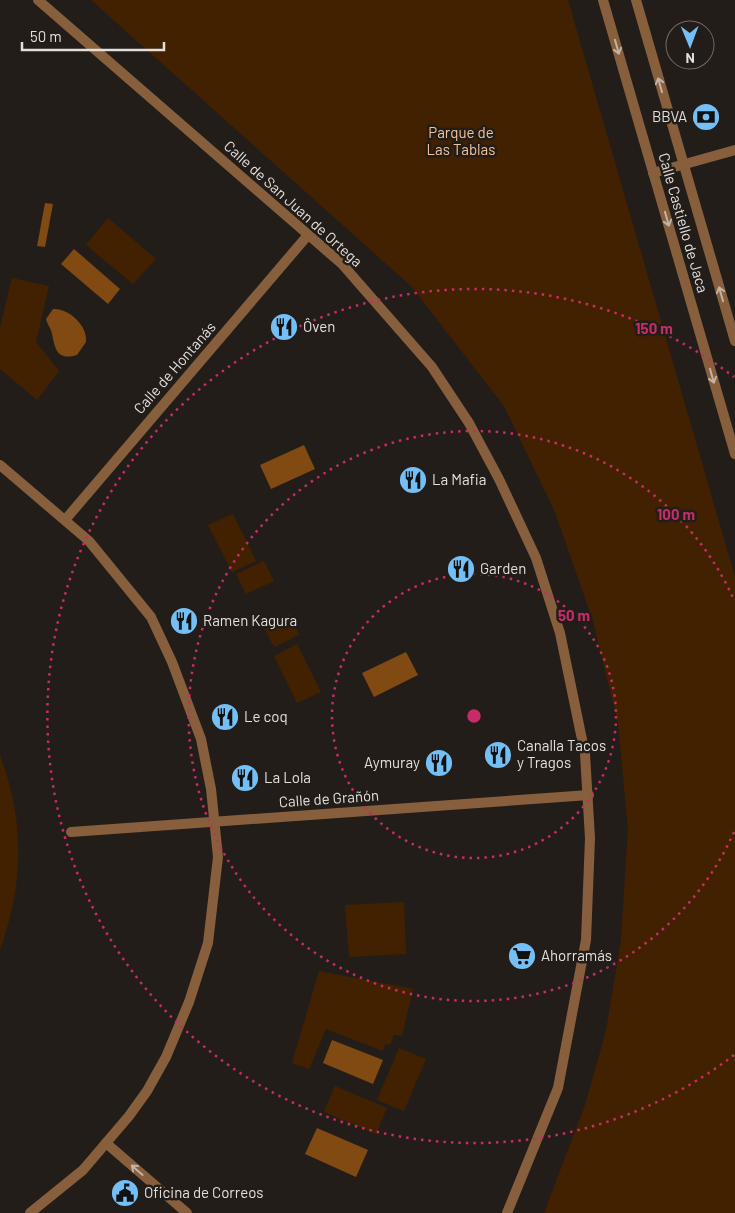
<svg xmlns="http://www.w3.org/2000/svg" width="735" height="1213" font-family="Barlow,sans-serif">
  <style>
    .green { fill: #422101 }
    .water { fill: #804a12 }
    .lines { fill: none; stroke-linecap: round; stroke-linejoin: round }
    .street { stroke: #875f3d; stroke-width: 10 }
    .oneway { stroke: #c3b2a4 }
    .ring { fill: none; stroke: #c52c68; stroke-width: 2.5; stroke-dasharray: 2.5 5 }
    .labels { text-anchor: middle; stroke-width: 5; stroke-linejoin: round; paint-order: stroke }
    .poi-label { font-size: 15px; fill: #e3dfdc; stroke: #231d19; text-anchor: start }
    .park-label { font-size: 15px; fill: #f4c39b; stroke: #231d19 }
    .street-label { font-size: 15px; fill: #e3dfdc; stroke: #231d19 }
    .centre { fill: #c52c68; stroke: #231d19; stroke-width: 2.5 }
    .ring-label { font-size: 15px; text-anchor: middle; font-weight: bold; fill: #c52c68; stroke: #231d19; stroke-width: 5; stroke-linejoin: round; paint-order: stroke }
  </style>
  <rect width="100%" height="100%" fill="#231d19"/>
  <!-- green -->
  <g class="green">
    <path d="M91,0H568L735,577V1213H544L585,1105L606,1031L621,940L628,829L618,723L593,621L555,512L504,406L411,286Z"/>
    <path d="M108,218L156,259L133,284L86,245Z"/>
    <path d="M12,278L49,286L36,342L59,371L37,400L0,369V327Z"/>
    <path d="M233,514L256,561L232,572L208,525Z"/>
    <path d="M264,561L274,581L246,594L236,574Z"/>
    <path d="M291,614L299,635L274,647L265,629Z"/>
    <path d="M297,644L321,692L297,703L274,656Z"/>
    <path d="M0,755C25,823 24,882 0,950Z"/>
    <path d="M404,902L406,954L349,957L345,905Z"/>
    <path d="M319,971L413,989L402,1036L394,1035L390,1045L385,1044L383,1051L326,1029L309,1069L292,1063Z"/>
    <path d="M399,1048L426,1059L404,1111L377,1100Z"/>
    <path d="M335,1086L387,1108L376,1134L324,1112Z"/>
  </g>
  <!-- water -->
  <g class="water">
    <path d="M45,203L53,204L45,247L37,246Z"/>
    <path d="M74,249L120,289L108,304L61,264Z"/>
    <path d="M53,309C69,308 88,326 86,342L77,355C57,361 55,349 52,334C51,328 47,324 46,319Z"/>
    <path d="M304,445L315,469L271,489L260,465Z"/>
    <path d="M406,652L418,675L374,697L362,673Z"/>
    <path d="M332,1040L383,1060L373,1084L323,1063Z"/>
    <path d="M317,1128L368,1150L356,1177L305,1154Z"/>
  </g>
  <g class="lines">
    <!-- street -->
    <g class="street">
      <path d="M38,0L342,264L432,367L469,423L499,479L536,558L560,633L585,754L590,838L586,940L558,1088L507,1213"/>
      <path d="M603,0L735,454"/>
      <path d="M636,0L735,341"/>
      <path d="M653,173L735,150"/>
      <path d="M0,465L89,541L151,617L172,662L201,739L211,789L218,857L208,943L189,1002L166,1057L147,1091L129,1116L83,1170L30,1213"/>
      <path d="M65,520L308,235"/>
      <path d="M71,832L589,795"/>
      <path d="M106,1143L187,1213"/>
    </g>
  </g>
  <!-- one-way arrows -->
  <defs><path id="oneway-shaft" d="M-6 0H5M1.5-3L5.5 0L1.5 3" fill="none" stroke-width="1.6" stroke-linecap="round" stroke-linejoin="round" transform="scale(1.25)"/></defs>
  <g class="oneway">
    <use href="#oneway-shaft" transform="translate(617 47) rotate(74)"/>
    <use href="#oneway-shaft" transform="translate(660 85) rotate(-106)"/>
    <use href="#oneway-shaft" transform="translate(667 219) rotate(74)"/>
    <use href="#oneway-shaft" transform="translate(721 294) rotate(-106)"/>
    <use href="#oneway-shaft" transform="translate(712 376) rotate(74)"/>
    <use href="#oneway-shaft" transform="translate(137 1170) rotate(-139)"/>
  </g>
  <!-- distance rings -->
  <g class="ring">
    <circle cx="474" cy="716" r="142"/>
    <path d="M734 832A285 285 0 1 1 734 600"/>
    <path d="M734 1055A427 427 0 1 1 734 377"/>
  </g>
  <!-- icons -->
  <defs>
    <symbol id="bank-disc" viewBox="-11 -11 22 22"><circle r="9.5" fill="#74c0f6" stroke="#231d19"/><path d="M-6-4H6V4H-6ZM0-2.3a2.3 2.3 0 1 0 0 4.6a2.3 2.3 0 1 0 0-4.6Z" fill="#111"/></symbol>
    <symbol id="restaurant-disc" viewBox="-11 -11 22 22"><circle r="9.5" fill="#74c0f6" stroke="#231d19"/><path d="M-5-6h1v4h1v-4h1v4h1v-4h1v5L-1.5 .5V6h-2V.5L-5-1ZM5-6V6H3V1.5H1.5Q1.5-4 5-6Z" fill="#111"/></symbol>
    <symbol id="supermarket-disc" viewBox="-11 -11 22 22"><circle r="9.5" fill="#74c0f6" stroke="#231d19"/><path d="M-6-5.5h2.5l.6 2H6L4.5 2H-2.5L-4.4-4H-6ZM-1.5 3.2a1.3 1.3 0 1 0 .1 0ZM3 3.2a1.3 1.3 0 1 0 .1 0Z" fill="#111"/></symbol>
    <symbol id="civic-disc" viewBox="-11 -11 22 22"><circle r="9.5" fill="#74c0f6" stroke="#231d19"/><path d="M-.6-6.5H3V-4.5H.6V-3L4-1V1h2V6H-6V1h2V-1L-.6-3ZM-1.2 2.5V6h2.4V2.5Z" fill="#111"/></symbol>
  </defs>
  <g fill-rule="evenodd">
    <use href="#bank-disc" x="690" y="101" width="32" height="32"/>
    <use href="#restaurant-disc" x="268" y="311" width="32" height="32"/>
    <use href="#restaurant-disc" x="397" y="464" width="32" height="32"/>
    <use href="#restaurant-disc" x="445" y="553" width="32" height="32"/>
    <use href="#restaurant-disc" x="168" y="605" width="32" height="32"/>
    <use href="#restaurant-disc" x="209" y="701" width="32" height="32"/>
    <use href="#restaurant-disc" x="482" y="739" width="32" height="32"/>
    <use href="#restaurant-disc" x="423" y="747" width="32" height="32"/>
    <use href="#restaurant-disc" x="229" y="762" width="32" height="32"/>
    <use href="#supermarket-disc" x="506" y="940" width="32" height="32"/>
    <use href="#civic-disc" x="109" y="1177" width="32" height="32"/>
  </g>
  <g class="labels">
    <!-- poi labels -->
    <g class="poi-label">
      <text x="687" y="122" text-anchor="end">BBVA</text>
      <text x="303" y="332">Ôven</text>
      <text x="432" y="485">La Mafia</text>
      <text x="480" y="574">Garden</text>
      <text x="203" y="626">Ramen Kagura</text>
      <text x="244" y="722">Le coq</text>
      <text x="517" y="751">Canalla Tacos<tspan x="517" dy="17">y Tragos</tspan></text>
      <text x="420" y="768" text-anchor="end">Aymuray</text>
      <text x="264" y="783">La Lola</text>
      <text x="541" y="961">Ahorramás</text>
      <text x="144" y="1198">Oficina de Correos</text>
    </g>
    <!-- park labels -->
    <g class="park-label">
      <text x="461" y="138">Parque de<tspan x="461" dy="17">Las Tablas</tspan></text>
    </g>
    <!-- street labels -->
    <g class="street-label">
      <text transform="translate(293 204) rotate(42)" y="5">Calle de San Juan de Ortega</text>
      <text transform="translate(683 223) rotate(74)" y="5">Calle Castiello de Jaca</text>
      <text transform="translate(175 368) rotate(-49)" y="5">Calle de Hontanás</text>
      <text transform="translate(329 799) rotate(-4)" y="5">Calle de Grañón</text>
    </g>
  </g>
  <circle cx="474" cy="716" r="8" class="centre"/>
  <g class="ring-label">
    <text x="654" y="334">150 m</text>
    <text x="676" y="520">100 m</text>
    <text x="574" y="621">50 m</text>
  </g>
  <!-- north arrow -->
  <g transform="translate(690 45) rotate(179)"><circle r="24" fill="#231d19" stroke="#706b67"/>
  <path d="M0-4L9 19L0 12L-9 19Z" fill="#74c0f6"/>
  <text y="-8" font-size="14" font-weight="bold" text-anchor="middle" fill="#e3dfdc">N</text>
  </g>
  <!-- scale -->
  <path d="M22 42v8h142v-8" fill="none" stroke="#e3dfdc" stroke-width="2.5"/>
  <text x="30" y="42" font-size="15" fill="#e3dfdc" stroke="#231d19" stroke-width="4" paint-order="stroke">50 m</text>
</svg>
